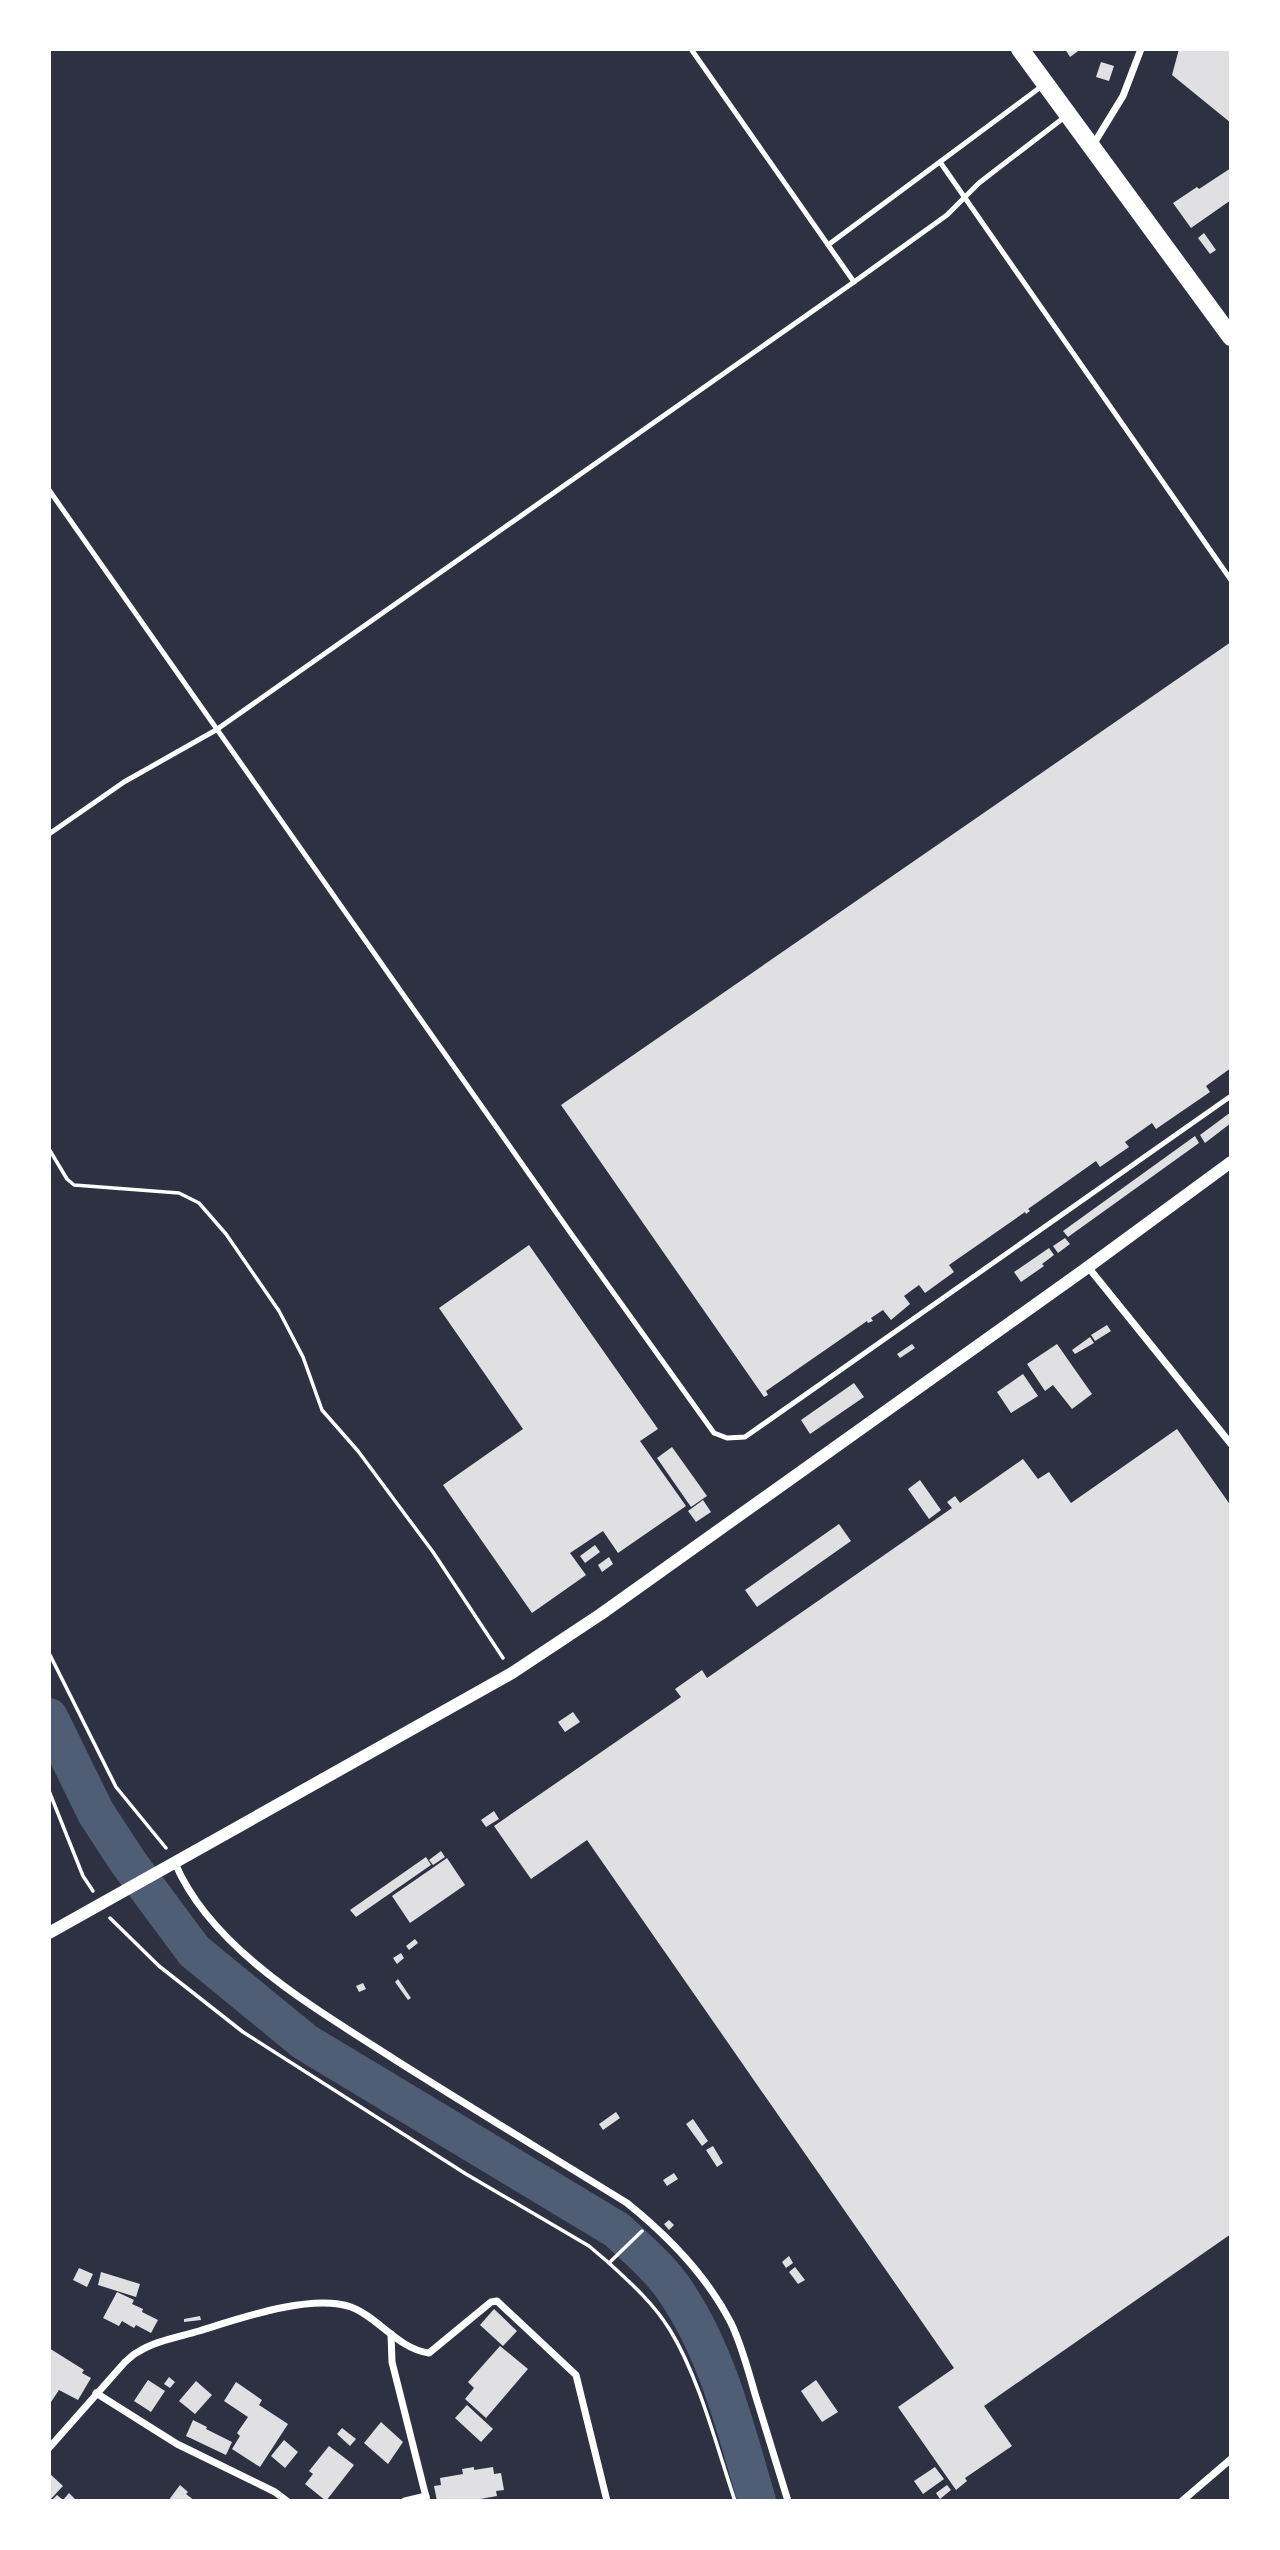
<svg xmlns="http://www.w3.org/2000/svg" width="1280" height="2550" font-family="'Space Grotesk',sans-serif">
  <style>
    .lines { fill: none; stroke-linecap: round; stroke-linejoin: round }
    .river { stroke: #4f5d75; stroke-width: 38 }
    .building { fill: #e0e0e3 }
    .path { stroke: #fff; stroke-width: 3.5 }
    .service { stroke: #fff; stroke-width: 5 }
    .minor { stroke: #fff; stroke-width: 7 }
    .tertiary { stroke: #fff; stroke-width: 12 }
    .primary { stroke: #fff; stroke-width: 18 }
  </style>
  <rect width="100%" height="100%" fill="#2d3142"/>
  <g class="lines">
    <!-- river -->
    <path class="river" d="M49,1717L96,1813L128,1862L194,1951L305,2042L617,2230C637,2249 661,2269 676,2292C718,2354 736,2430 757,2501"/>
  </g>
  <!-- building -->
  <g class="building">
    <path d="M1065,49H1081L1070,57Z"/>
    <path d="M1179,49H1231V123L1172,75Z"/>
    <path d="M1101,62L1114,66L1109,81L1096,77Z"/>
    <path d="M1231,168V200L1191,228L1173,203L1197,187L1199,189Z"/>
    <path d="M1204,233L1216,250L1210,254L1198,238Z"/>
    <path d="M1231,642V1068L1206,1086L1210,1092L1156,1129L1152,1123L1125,1142L1129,1147L1100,1167L1096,1161L1028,1209L1030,1211L1026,1214L1025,1212L949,1265L954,1272L925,1293L919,1285L904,1296L910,1304L891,1320L883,1310L871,1318L873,1321L868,1323L867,1321L766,1391L768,1395L764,1397L561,1105Z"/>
    <path d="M1231,1112V1123L1205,1143L1200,1135Z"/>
    <path d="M1195,1136L1199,1143L1068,1237L1063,1231Z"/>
    <path d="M1065,1238L1070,1244L1058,1253L1053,1246Z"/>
    <path d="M529,1245L658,1429L640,1441L686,1506L618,1553L603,1531L570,1553L586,1575L532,1613L443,1485L523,1429L439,1308Z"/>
    <path d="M1049,1248L1054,1255L1042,1264L1044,1266L1021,1282L1014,1272Z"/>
    <path d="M1107,1325L1111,1331L1095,1341L1091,1335Z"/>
    <path d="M1090,1337L1094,1343L1075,1354L1072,1350Z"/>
    <path d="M912,1344L915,1348L900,1358L897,1354Z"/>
    <path d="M1057,1344L1092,1394L1072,1409L1053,1385L1045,1391L1027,1364Z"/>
    <path d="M1023,1374L1038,1396L1011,1413L997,1392Z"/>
    <path d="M854,1383L864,1397L810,1434L801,1420Z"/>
    <path d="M1177,1429L1231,1506V2234L984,2406L1012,2446L965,2478L967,2481L956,2490L898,2407L954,2368L587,1840L531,1879L494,1826L681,1697L675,1689L702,1670L707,1678L952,1508L947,1502L955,1496L960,1503L1023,1459L1038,1479L1049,1472L1071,1503Z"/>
    <path d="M672,1447L707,1496L691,1507L657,1458Z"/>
    <path d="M920,1480L941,1510L929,1519L908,1489Z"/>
    <path d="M703,1500L711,1512L696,1522L688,1511Z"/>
    <path d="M839,1524L851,1541L757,1607L745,1590Z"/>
    <path d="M595,1545L600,1552L585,1563L580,1556Z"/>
    <path d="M609,1557L613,1564L602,1572L598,1565Z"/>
    <path d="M573,1712L580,1722L565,1732L558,1722Z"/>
    <path d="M494,1811L499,1819L486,1827L481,1820Z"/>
    <path d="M441,1851L445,1857L433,1865L429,1860Z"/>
    <path d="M426,1857L431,1865L356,1917L350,1910Z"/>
    <path d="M447,1858L465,1885L410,1923L392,1896Z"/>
    <path d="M415,1939L418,1943L409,1950L406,1946Z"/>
    <path d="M401,1953L404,1958L397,1964L393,1958Z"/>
    <path d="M398,1979L411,1998L408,2000L395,1982Z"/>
    <path d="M363,1983L366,1989L359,1992L356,1986Z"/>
    <path d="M616,2112L620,2118L603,2130L599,2124Z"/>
    <path d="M693,2119L708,2141L702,2146L686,2124Z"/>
    <path d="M713,2146L723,2163L717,2167L706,2150Z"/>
    <path d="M674,2173L678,2179L667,2186L663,2180Z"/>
    <path d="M669,2220L674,2225L669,2230L664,2224Z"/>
    <path d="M789,2256L793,2263L786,2268L782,2262Z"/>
    <path d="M795,2267L805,2280L798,2284L789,2272Z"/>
    <path d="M79,2268L93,2274L87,2287L73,2280Z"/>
    <path d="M101,2272L140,2284L136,2297L98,2285Z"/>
    <path d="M117,2292L134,2300L132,2304L143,2309L142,2312L158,2320L151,2333L136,2325L134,2328L122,2321L119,2326L103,2318Z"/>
    <path d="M494,2309L517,2331L503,2346L480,2325Z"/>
    <path d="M200,2316L201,2320L184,2322V2319Z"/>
    <path d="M500,2346L528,2369L486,2418L465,2399L474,2388L468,2382Z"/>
    <path d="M49,2348L84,2370L82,2373L91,2378L78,2400L59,2390L51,2402L49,2400Z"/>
    <path d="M169,2377L175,2382L170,2388L164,2384Z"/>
    <path d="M148,2380L165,2391L151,2412L134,2401Z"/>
    <path d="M816,2380L838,2412L822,2422L801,2391Z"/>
    <path d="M196,2381L212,2395L195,2414L179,2401Z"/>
    <path d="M236,2382L262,2400L259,2405L288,2424L260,2467L232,2449L240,2436L237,2433L248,2417L224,2401Z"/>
    <path d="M467,2405L493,2429L481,2442L455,2418Z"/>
    <path d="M193,2420L207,2427L206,2429L232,2442L226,2455L186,2436Z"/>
    <path d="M381,2422L403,2442L388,2464L364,2443Z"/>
    <path d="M342,2428L356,2439L350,2446L337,2434Z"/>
    <path d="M284,2440L298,2452L285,2468L271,2456Z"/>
    <path d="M329,2446L354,2465L326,2501L305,2484L313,2474L309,2471Z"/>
    <path d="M474,2467V2470L493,2467L494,2474L501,2473L504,2490L496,2491L497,2496L469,2501H437L434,2486L441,2485L440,2478L463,2474L462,2469Z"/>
    <path d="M935,2467L944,2479L923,2494L914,2481Z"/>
    <path d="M49,2473L63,2486L49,2501Z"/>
    <path d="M180,2485L188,2492L186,2494L195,2501H168Z"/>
    <path d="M947,2485L951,2490L940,2499L936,2493Z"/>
    <path d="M69,2493L77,2501H51L57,2495L63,2500Z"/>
  </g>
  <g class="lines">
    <!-- path -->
    <g class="path">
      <path d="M49,1149L67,1179L74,1185L179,1193L199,1203L226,1234L279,1311L303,1357L322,1410L358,1451L433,1552L503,1658"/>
      <path d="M49,1653L116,1787L166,1848"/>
      <path d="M49,1791L83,1876L93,1891"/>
      <path d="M110,1918L159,1966L243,2032L466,2174L589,2246L609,2263L642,2231"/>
      <path d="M609,2263C632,2284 654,2304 670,2330C699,2377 717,2448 735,2501"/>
    </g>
    <!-- service -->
    <g class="service">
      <path d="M691,49L854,282"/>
      <path d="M940,162L1231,580"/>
      <path d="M828,245L1042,86"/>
      <path d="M49,490L572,1235L714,1433L727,1438L745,1437L1231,1096"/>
      <path d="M49,834L124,782L216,730L854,282L947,215L979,183L1066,116"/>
    </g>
    <!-- minor -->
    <g class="minor">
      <path d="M1093,145L1123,96L1141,49"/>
      <path d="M1088,1267L1231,1444"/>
      <path d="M175,1863C212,1951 320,2011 397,2061C473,2109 551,2156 627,2203C668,2236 707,2276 731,2323C742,2346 748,2370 755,2394C766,2430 777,2465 788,2501"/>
      <path d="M391,2334L392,2362L427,2501"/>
      <path d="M96,2393L177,2444L275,2492L287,2501"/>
      <path d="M49,2448L125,2362C129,2359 133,2354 138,2352C155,2341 179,2337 199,2331C238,2319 311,2293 351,2307C378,2317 398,2349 429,2353L491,2302L497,2301L576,2375L607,2501"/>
      <path d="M405,2501L426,2496"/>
      <path d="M1182,2501L1231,2459"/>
    </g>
    <!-- tertiary -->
    <path class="tertiary" d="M49,1933L512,1673L601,1614L1088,1267L1231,1162"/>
    <!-- primary -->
    <path class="primary" d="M1020,49L1231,337"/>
  </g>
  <!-- border -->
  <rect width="1280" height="2550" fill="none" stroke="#ffffff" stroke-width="102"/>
</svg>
